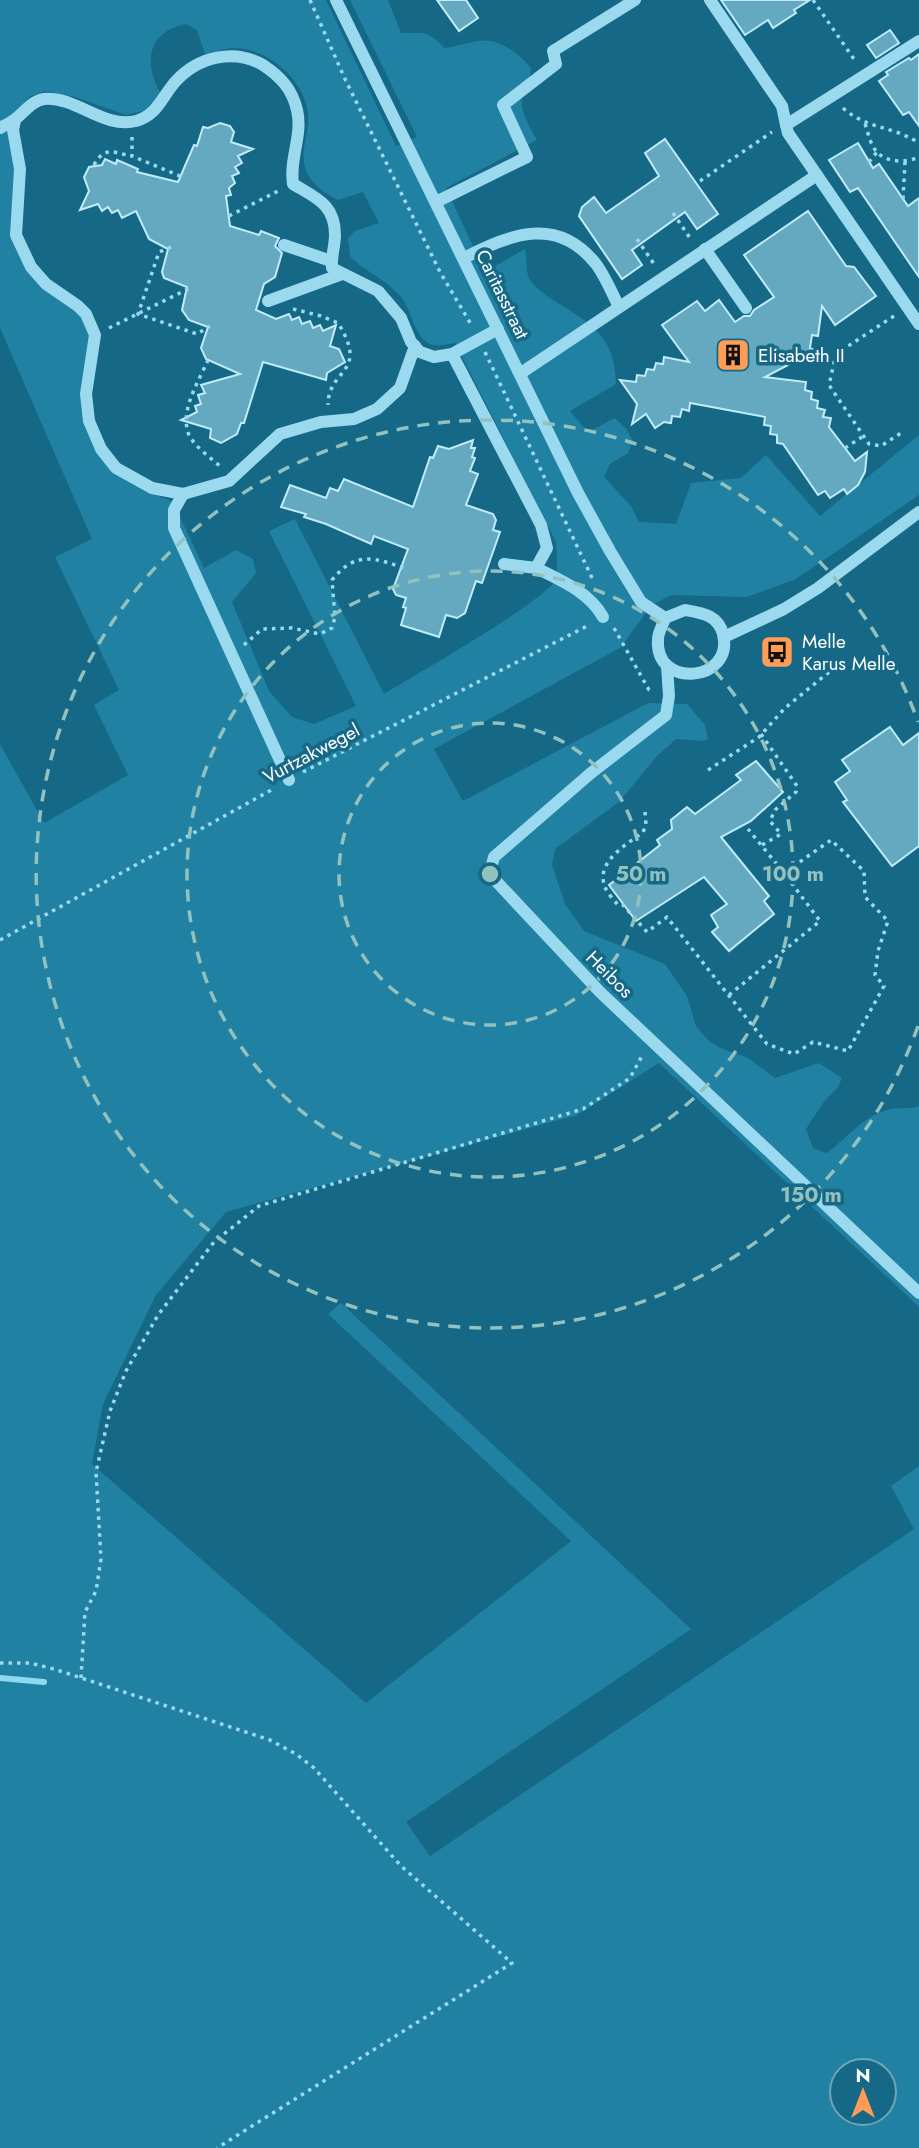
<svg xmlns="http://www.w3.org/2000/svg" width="919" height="2148" font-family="Jost,sans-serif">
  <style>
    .green { fill: #2081a2; fill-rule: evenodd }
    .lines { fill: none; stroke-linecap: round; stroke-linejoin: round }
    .stream { stroke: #8cd9f1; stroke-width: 6 }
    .building { fill: #65a9c0; stroke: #c0ecfa; stroke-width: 2 }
    .path { stroke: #9ad9ee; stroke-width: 3.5; stroke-dasharray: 3.5 5; stroke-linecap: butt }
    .minor { stroke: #9ad9ee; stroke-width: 12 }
    .ring { fill: none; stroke: #93c1be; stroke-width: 3.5; stroke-dasharray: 12 9 }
    .labels { text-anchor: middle; stroke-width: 7; stroke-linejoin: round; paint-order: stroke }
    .street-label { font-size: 19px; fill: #fff; stroke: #156886 }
    .poi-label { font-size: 19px; fill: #fff; stroke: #156886; text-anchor: start }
    .centre { fill: #93c1be; stroke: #156886; stroke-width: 3.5 }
    .ring-label { font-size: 21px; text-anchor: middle; font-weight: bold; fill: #93c1be; stroke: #156886; stroke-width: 7; stroke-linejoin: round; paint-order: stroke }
  </style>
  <rect width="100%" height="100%" fill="#156886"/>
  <!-- green -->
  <path class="green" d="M0,0H326L396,146L417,137L350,0H388L401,33C427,34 424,29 445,48C457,46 467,43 478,41C499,37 519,54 531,68C530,82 527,79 523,90C517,107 529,126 537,140L446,188L485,272L525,249C527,258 526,268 528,276C531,284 541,291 547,296C587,322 615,332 616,384L570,411L588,432L615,418L626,429L633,441L628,453L610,464L604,477L631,506L639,522L676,524L691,483L741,478L766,455L820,516L919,435V495L796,579L747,597L671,595L652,605L620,648L434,749L463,801L648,703L687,704L705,725L708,739L702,741L676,739L656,757L619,802L555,849L552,865L565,904L584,931L665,964L687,996L696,1026L710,1042L723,1049L748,1058L775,1078L819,1063L842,1078L838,1087L823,1103L806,1129L813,1148L827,1153C849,1137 863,1115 891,1109C901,1107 910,1110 919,1106V1307L659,1063L577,1115L226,1212L156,1295L103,1404L92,1464L366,1703L571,1541L328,1314L341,1303L691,1629L406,1822L430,1856L914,1529L891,1486L919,1466V2148H0V744L44,823L128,775L94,705L119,690L55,557L92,539L0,328V133L7,129L15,163L18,251L78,309L91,339L88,432L142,489L173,502L204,568L236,550L253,559L256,573L232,602L269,691L292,717L314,724L356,706L269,531L295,519L384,694C410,678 547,600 555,580C559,570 556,553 556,542L455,343C447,344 436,348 428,343C413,334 412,310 401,297C385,278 363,271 350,256L348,238L355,231L379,223L363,192L338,200C324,193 310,184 305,167C300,150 310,131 308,113C304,79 267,47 232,48C223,49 214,52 205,54L197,30L186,24C145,32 144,66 162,96L147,110L126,115L75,97L45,91L29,97L8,119L0,123ZM842,2071H884V2113H842Z"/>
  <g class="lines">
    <!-- stream -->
    <path class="stream" d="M0,1678L44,1682"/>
  </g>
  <!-- building -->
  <g class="building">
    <path d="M437,0H466L478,18L459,31Z"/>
    <path d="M721,0H810L794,10L796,13L773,28L768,20L745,35Z"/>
    <path d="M890,30L899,43L876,58L867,45Z"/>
    <path d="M919,54V126L909,112L903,115L879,81L888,75L886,72L909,58L911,60Z"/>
    <path d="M220,123L230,126L234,132L231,142L253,149L238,156L242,163L235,167L239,173L232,176L235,183L229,188L231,195L226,196L230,226L259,235L261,231L279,238L275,246L282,253L275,277L264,284L256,310L276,319L289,314L292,320L299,317L302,324L310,321L313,328L320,325L323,331L336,325L330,346L339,349L345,362L327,373L326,380L263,362L244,423H241L237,434L221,443L210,438L211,429L181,420L197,412L195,406L201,404L198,395L205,393L201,385L240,374L206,359L201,348L208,327L189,320L182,310L187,287L164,278L162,272L168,249L149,239L136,211L122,218L118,210L112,213L108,207L102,211L98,204L80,210L89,191L84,177L89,167L102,165L105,159L116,164L117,160L138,169L137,172L178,182L194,145L197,146L203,127L208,128Z"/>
    <path d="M665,139L718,214L697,229L685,212L632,250L642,265L622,279L579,216L582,207L594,197L606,213L659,176L645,153Z"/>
    <path d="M858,143L873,168L879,164L908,206L919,198V277L858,188L850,192L829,160Z"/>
    <path d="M808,211L846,266L854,267L876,296L835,325L822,306L818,336L812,335L809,354L765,377L806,382L805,390L812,392L811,399L818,401L817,408L825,410L823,417L831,418L829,427L855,461L867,452L865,472L858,485L847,494L844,489L830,498L825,491L818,495L783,444L777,443V435L770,434L771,426L764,425L765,417L690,403L689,411L682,409L680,417L672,416L671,423L664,422L655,428L646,414L632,424L637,404L620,380L636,382L637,375L645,376L647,369L654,370L656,363L663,364L664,357L689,362L662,325L697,301L705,311L719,300L735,322L744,316H750L754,310L774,297L744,255Z"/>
    <path d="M473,440L471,448H475L472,457L475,458L470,471L478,474L466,505L493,514L496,520L493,530L500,532L482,583L476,581L465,613L457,618L446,615L439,637L401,625L406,608L403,607L406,598L396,595L393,589L408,549L374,536L371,544L326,524L304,517L306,514L281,507L290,485L326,498L330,488L338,491L344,479L413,507L430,457L433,458L438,446L449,449Z"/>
    <path d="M890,727L903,745L919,733V846L892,866L843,802L847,800L835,782L850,771L842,760Z"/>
    <path d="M756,761L783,792L751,821L721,837L769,896L764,901L774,914L729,951L712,932L718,927L711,915L727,904L704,877L636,921L609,885L660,845L657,840L672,829L671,820L687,807L695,814L741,780L736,775Z"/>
  </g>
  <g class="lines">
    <!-- path -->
    <g class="path">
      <path d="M310,0L345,79L440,272L472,326"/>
      <path d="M813,0L856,62"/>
      <path d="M843,108C868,130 891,125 919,143"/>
      <path d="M865,124C868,132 870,144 876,151C886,163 906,163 919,157"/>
      <path d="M132,137V156L185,178"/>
      <path d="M869,162L877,152"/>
      <path d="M94,165C105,145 114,153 132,156"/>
      <path d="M700,181L772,132"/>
      <path d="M903,199L905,162"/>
      <path d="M673,213L692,241"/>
      <path d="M229,216L278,191"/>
      <path d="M637,239L654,264"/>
      <path d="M171,247L159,252L138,314L197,334L210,326"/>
      <path d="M293,309L321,316L338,323C370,374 328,368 328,405"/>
      <path d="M894,316L836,354L829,385L869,444L881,446L901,433"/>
      <path d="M109,328L190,288"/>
      <path d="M810,349L835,356"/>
      <path d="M485,352L594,582"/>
      <path d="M208,360C199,381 179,411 189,435C195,447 211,458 221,467"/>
      <path d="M845,448L862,437"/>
      <path d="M614,628L649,690L653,692"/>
      <path d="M244,645L262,629L292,628L320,634L332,628L335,617L332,580C356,550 375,558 407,569"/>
      <path d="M761,734L797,786L796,792L775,810L770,821L781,834L762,845"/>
      <path d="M708,770L759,737L785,708L834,668"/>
      <path d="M303,772L589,625"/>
      <path d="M645,812L646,825L643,832C626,845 595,862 605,887C607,893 614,900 618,905H623L647,932L667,917L767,1044L794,1054L813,1042L848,1051L884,986L875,975L878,951L888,921L865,897L864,871L831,840L784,873L748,829"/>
      <path d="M0,940L275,788"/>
      <path d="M729,995L820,921L784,873"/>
      <path d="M0,1663H30L54,1669L270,1740L296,1754L314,1768L401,1866L512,1963L217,2148"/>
      <path d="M81,1678L85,1612L96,1591L101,1559L96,1472L110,1411L126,1371L158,1315L214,1242L259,1206L583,1109L630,1078L643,1054"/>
    </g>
    <!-- minor -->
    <g class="minor">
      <path d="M336,0L578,493L610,551L641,602L665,618"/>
      <path d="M710,0L782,106L786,125"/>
      <path d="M919,41L786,125L788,133L919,324"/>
      <path d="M15,120L13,130L20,169L16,235L31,267L46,284L78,306L86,314L95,335L86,394L89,421L101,449L116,468L152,488L183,494L229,481L280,434L321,422L354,419L377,409L400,388L415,346"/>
      <path d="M0,128C5,125 10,123 14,120C24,113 31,101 44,99C76,96 103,129 136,121C158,115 162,96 176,81C198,57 234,48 263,65C281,77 292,89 297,110C303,136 289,158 293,184C316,198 335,204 335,235C335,246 331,256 332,268L378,291L401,318L411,342L420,352L434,357L452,354L498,329"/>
      <path d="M436,202L527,157L503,105L556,64L553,51L635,0"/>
      <path d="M284,245L331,261"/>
      <path d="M705,249L746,308"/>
      <path d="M464,258C511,234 557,215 596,264C605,276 612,293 619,307"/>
      <path d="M268,301L342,274"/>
      <path d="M452,354L541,525L547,548L536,568L504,564"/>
      <path d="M521,373L817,175"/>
      <path d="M183,494L174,510V528L289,780"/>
      <path d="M536,568C562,581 589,592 603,617"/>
      <path d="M685,610C702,613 718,615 723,634C735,682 654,690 658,639C658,632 663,625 665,618Z"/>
      <path d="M724,637L784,609L818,588L919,512"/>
      <path d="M667,666L669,696L666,715L591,773L494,857L491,868L495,880L600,992L919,1293"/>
    </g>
  </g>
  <!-- distance rings -->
  <g class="ring">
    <circle cx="490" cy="874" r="151"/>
    <circle cx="490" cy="874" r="303"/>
    <path d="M918 1026A454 454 0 1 1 918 722"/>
  </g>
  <!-- icons -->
  <defs>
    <symbol id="building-square" viewBox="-11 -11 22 22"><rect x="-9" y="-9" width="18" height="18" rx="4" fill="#ff9d57" stroke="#156886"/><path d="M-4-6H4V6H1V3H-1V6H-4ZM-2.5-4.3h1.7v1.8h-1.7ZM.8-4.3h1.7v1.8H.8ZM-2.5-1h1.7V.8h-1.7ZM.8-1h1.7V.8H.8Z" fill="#111"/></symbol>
    <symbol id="bus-square" viewBox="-11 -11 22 22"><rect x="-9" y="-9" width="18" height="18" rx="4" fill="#ff9d57" stroke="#156886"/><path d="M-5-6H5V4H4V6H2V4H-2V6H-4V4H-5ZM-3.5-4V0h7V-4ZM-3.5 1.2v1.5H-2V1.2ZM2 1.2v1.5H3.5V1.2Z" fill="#111"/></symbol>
  </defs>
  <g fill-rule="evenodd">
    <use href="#building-square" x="714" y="336" width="38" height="38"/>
    <use href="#bus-square" x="758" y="633" width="38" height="38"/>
  </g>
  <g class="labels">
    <!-- street labels -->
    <g class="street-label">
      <text transform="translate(503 294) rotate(64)" y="7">Caritasstraat</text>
      <text transform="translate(311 753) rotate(-28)" y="7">Vurtzakwegel</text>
      <text transform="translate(610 974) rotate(45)" y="7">Heibos</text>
    </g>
    <!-- poi labels -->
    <g class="poi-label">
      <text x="758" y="362">Elisabeth II</text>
      <text x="802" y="648">Melle<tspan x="802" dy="22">Karus Melle</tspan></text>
    </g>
  </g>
  <circle cx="490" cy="874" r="10" class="centre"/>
  <g class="ring-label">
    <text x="641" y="881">50 m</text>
    <text x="793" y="881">100 m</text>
    <text x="811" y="1202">150 m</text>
  </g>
  <!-- north arrow -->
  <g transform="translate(863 2092)"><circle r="33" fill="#156886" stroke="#73a4b6" stroke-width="2"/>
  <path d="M0-5L12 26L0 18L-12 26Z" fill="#ff9d57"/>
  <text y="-10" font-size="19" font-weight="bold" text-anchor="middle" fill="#ffffff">N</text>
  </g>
</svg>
